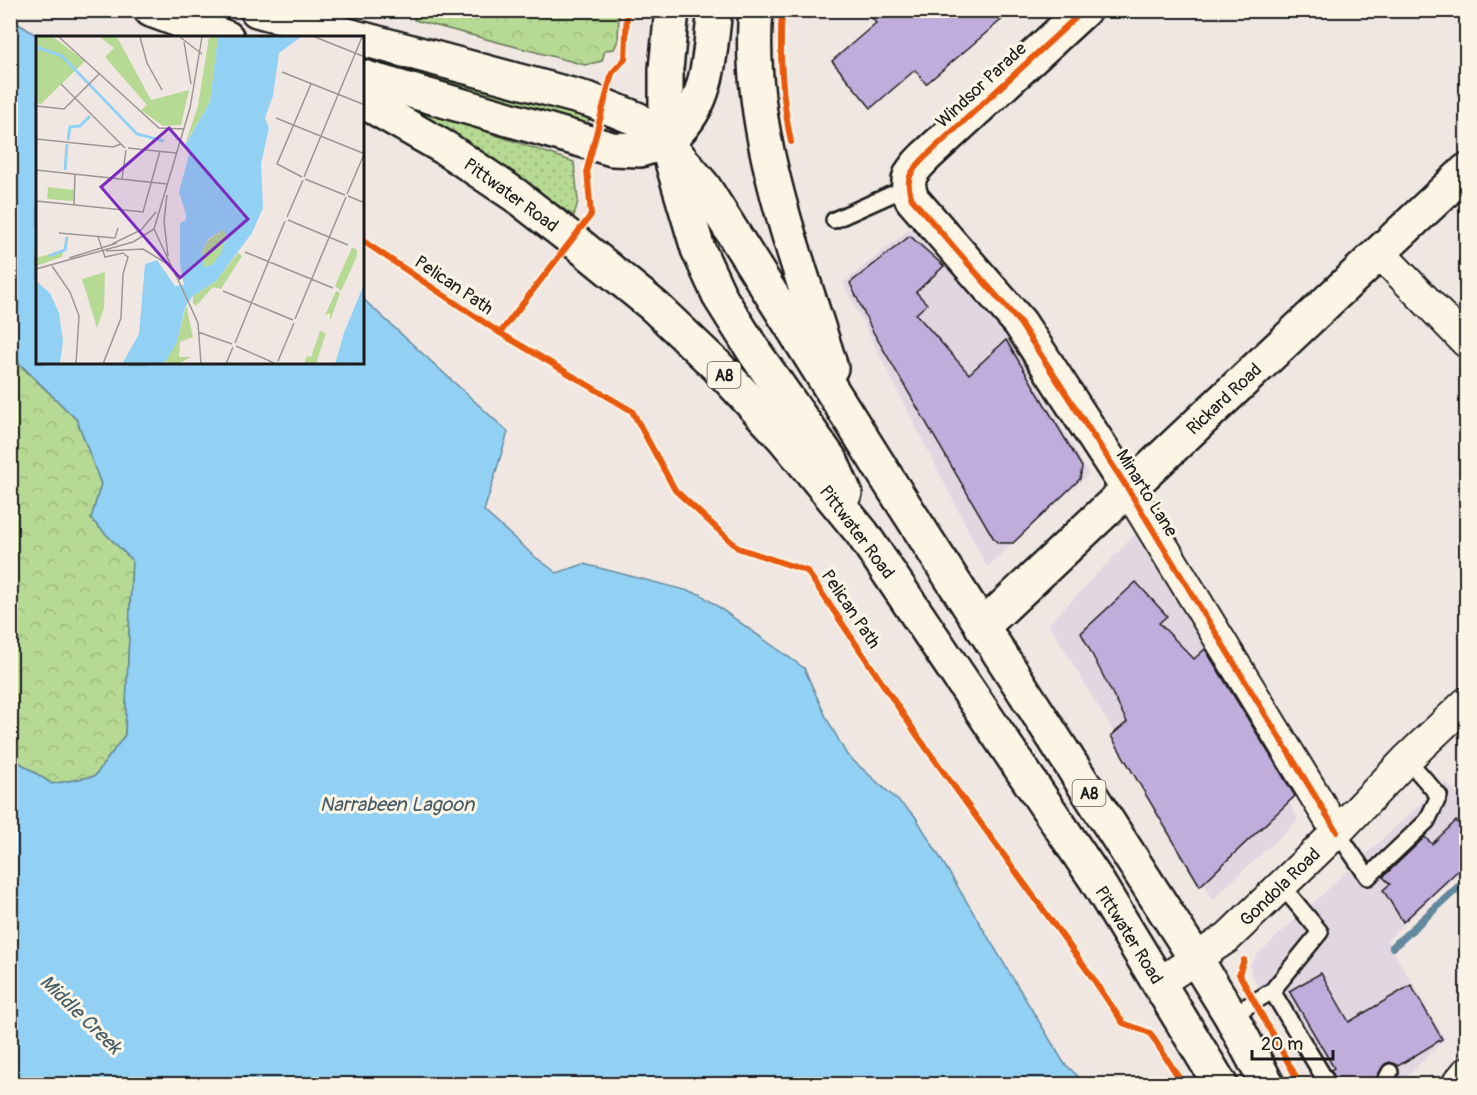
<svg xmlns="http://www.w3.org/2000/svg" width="1477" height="1095" font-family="Pangolin,sans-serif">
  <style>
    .built { fill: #e2d6e1 }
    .grass { fill: url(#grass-dots); stroke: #697a58; stroke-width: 1.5 }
    .forest { fill: url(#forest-crowns); stroke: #697a58; stroke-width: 1.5 }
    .water { fill: #93d1f4; stroke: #63899e; stroke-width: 1.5 }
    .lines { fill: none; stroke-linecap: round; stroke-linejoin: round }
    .stream { stroke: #63899e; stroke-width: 8 }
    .building { fill: #c0addc; stroke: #1c1c1c; stroke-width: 1.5 }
    .lane-casing { stroke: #1c1c1c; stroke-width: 20 }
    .street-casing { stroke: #1c1c1c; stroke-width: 34 }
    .secondary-casing { stroke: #1c1c1c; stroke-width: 38 }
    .primary-casing { stroke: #1c1c1c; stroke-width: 38 }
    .highway-casing { stroke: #1c1c1c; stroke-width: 38 }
    .lane { stroke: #fcf5e5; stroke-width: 15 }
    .street { stroke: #fcf5e5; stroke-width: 30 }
    .secondary { stroke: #fcf5e5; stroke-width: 33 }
    .primary { stroke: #fcf5e5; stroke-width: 33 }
    .highway { stroke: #fcf5e5; stroke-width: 33 }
    .cycleway-casing { stroke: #fcf5e5; stroke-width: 10 }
    .cycleway { stroke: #e8590c; stroke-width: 6 }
    .labels { text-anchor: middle; stroke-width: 6; stroke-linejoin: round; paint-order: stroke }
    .shield { fill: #fcf5e5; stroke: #5f5d58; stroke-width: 1.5 }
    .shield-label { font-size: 16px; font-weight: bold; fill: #1c1c1c }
    .street-label { font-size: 18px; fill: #1c1c1c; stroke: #fcf5e5 }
    .water-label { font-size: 20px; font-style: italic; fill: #465b68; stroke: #fcf5e5 }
    .inset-river { fill: none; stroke: #93d1f4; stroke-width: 3 }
    .inset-road { fill: none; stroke: #9b9693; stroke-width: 1.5 }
    .view { fill: #7b2cbf; fill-opacity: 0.15; stroke: #7b2cbf; stroke-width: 3 }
    .inset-edge { fill: none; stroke: #1c1c1c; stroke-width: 3 }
  </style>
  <defs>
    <pattern id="grass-dots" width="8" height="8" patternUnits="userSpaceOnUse" patternTransform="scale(1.5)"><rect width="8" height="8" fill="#b6d993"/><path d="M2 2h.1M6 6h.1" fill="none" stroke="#9cba7e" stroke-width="1.8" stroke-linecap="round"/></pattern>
    <pattern id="forest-crowns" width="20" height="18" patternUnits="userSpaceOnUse" patternTransform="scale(1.5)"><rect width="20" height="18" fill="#b6d993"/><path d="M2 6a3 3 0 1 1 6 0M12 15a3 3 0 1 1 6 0" fill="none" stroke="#9cba7e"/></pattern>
  </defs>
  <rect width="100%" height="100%" fill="#f0e7e3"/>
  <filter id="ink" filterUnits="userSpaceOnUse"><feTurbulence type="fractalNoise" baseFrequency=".0167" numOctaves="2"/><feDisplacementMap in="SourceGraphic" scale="12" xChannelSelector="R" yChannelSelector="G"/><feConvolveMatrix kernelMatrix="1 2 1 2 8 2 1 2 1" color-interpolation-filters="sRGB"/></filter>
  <g filter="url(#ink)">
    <!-- built -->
    <g class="built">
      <path d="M910,229L1004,329L1089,474L987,567L843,283Z"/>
      <path d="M1143,526L1298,820L1213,899L1049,624Z"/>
      <path d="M1445,781L1466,804V866L1387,940L1445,1039L1399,1084H1316L1251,974L1250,964L1256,956Z"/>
    </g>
    <!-- grass -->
    <g class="grass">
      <path d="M363,56L589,116L588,125L549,117L363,62Z"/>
      <path d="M403,103L574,162L578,201L574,216L470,145L402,105Z"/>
    </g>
    <!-- forest -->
    <g class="forest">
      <path d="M416,10L619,11L618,40L614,49L605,50L602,61L585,65L414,20Z"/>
      <path d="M10,355L77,420L101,484L91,519L132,560L125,735L95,776L52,784L11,757Z"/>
    </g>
    <!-- water -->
    <path class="water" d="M11,19L39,37L38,38V363H363V299L508,432L484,511L534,556L557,573L584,564L700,594L804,668L826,717L847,755L915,816L1064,1063L1086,1084H11V757L52,784L95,776L125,735L132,560L91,519L101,484L77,420L11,355Z"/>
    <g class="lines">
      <!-- stream -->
      <path class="stream" d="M1393,947L1466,880"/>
    </g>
    <!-- building -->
    <g class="building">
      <path d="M866,10H1013L926,84L915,70L871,108L832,61L876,23Z"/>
      <path d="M910,236L944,266L916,292L927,304L916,314L969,374L1006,340L1082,467L1080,479L1013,543H998L994,539L872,330L850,283Z"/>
      <path d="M1136,582L1167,616L1159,623L1194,659L1205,649L1295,796L1200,886L1111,736L1127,722L1081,633Z"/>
      <path d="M1456,821L1467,833V862L1403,922L1383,890L1390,884L1383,877L1425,837L1432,844Z"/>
      <path d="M1321,973L1349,1022L1411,985L1442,1039L1398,1066L1390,1062L1385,1064L1376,1078L1365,1084H1338L1331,1070L1334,1068L1289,991Z"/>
    </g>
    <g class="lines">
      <defs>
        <g id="lane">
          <path d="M834,220L908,187"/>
          <path d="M1337,832L1368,877L1427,821L1439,796L1407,759"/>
          <path d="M1272,991L1328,1084"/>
          <path d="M1231,1016L1272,991L1320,932L1282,886"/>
          <path d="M1384,1084L1390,1072"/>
        </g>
        <g id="street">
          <path d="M1380,253L1466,342"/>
          <path d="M1128,489L1337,832"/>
          <path d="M1159,983L1228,937L1337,832L1407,759L1466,703"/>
          <path d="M1457,1084L1466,1073"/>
        </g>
        <g id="secondary">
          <path d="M1084,10L926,156C911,171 904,178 912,199L1020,323L1128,489"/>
          <path d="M982,627L1466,171"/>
        </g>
        <g id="primary">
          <path d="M666,142C710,106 708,63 715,10"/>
          <path d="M666,142V69L672,10"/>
        </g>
        <g id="highway">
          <path d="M151,10L227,38"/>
          <path d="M257,10L358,38"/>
          <path d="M756,10C745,129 797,256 831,368"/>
          <path d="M363,39L590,100L637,119L666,142L704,187L892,486L1196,959L1231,1016L1267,1084"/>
          <path d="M363,77L612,149L640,150L666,142"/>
          <path d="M363,101L445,148L515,195L573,240L654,306L717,366L783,437L862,533L1095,878L1220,1084"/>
          <path d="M669,152L698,249L721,299L755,353L831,461L845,493"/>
        </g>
      </defs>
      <!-- lane casing -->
      <use href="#lane" class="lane-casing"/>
      <!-- street casing -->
      <use href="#street" class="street-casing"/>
      <!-- secondary casing -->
      <use href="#secondary" class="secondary-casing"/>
      <!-- primary casing -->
      <use href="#primary" class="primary-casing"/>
      <!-- highway casing -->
      <use href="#highway" class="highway-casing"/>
      <!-- lane -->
      <use href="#lane" class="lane"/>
      <!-- street -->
      <use href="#street" class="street"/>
      <!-- secondary -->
      <use href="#secondary" class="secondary"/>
      <!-- primary -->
      <use href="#primary" class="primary"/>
      <!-- highway -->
      <use href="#highway" class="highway"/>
      <defs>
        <g id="cycleway">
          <path d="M782,10C779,55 782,98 791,142"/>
          <path d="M1084,10L926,156C911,171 904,178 912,199L1020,323L1128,489L1337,832"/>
          <path d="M363,241L500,333L632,411L675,490L738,548L807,571L919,738L1092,977L1123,1023L1150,1033L1183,1084"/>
          <path d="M500,333L591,215L587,169L612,73L625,59L627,10"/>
          <path d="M1244,960L1239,974L1300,1084"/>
        </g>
      </defs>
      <!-- cycleway casing -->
      <use href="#cycleway" class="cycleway-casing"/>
      <!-- cycleway -->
      <use href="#cycleway" class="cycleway"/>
    </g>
  </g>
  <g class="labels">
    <!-- shield labels -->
    <g class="shield">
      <rect x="707.5" y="362" width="33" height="26" rx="4.5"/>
      <rect x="1072.5" y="780" width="33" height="26" rx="4.5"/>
    </g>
    <g class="shield-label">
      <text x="724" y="381">A8</text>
      <text x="1089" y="799">A8</text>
    </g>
    <!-- street labels -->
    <g class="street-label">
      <text transform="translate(981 85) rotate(-43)" y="6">Windsor Parade</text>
      <text transform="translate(511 195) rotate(36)" y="6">Pittwater Road</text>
      <text transform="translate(454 285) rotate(34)" y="6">Pelican Path</text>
      <text transform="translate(1224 399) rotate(-43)" y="6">Rickard Road</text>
      <text transform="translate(1147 493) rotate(58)" y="6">Minarto Lane</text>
      <text transform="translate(857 532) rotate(53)" y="6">Pittwater Road</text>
      <text transform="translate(851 609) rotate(56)" y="6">Pelican Path</text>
      <text transform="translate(1280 887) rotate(-44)" y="6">Gondola Road</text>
      <text transform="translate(1129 935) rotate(58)" y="6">Pittwater Road</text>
    </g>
    <!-- water labels -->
    <g class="water-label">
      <text x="397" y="811">Narrabeen Lagoon</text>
      <text transform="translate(81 1014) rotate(44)" y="7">Middle Creek</text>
    </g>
  </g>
  <!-- overview -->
  <g transform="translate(36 36)">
    <rect width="328" height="328" fill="#f0e7e3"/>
    <path d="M316,211L321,214V220L305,255L299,250ZM300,255L304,257L294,285V277L289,279ZM284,295L290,297L280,328H268L271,320L275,321Z" fill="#b6d993"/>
    <path d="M64,1H81L115,64L153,54L145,89L127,90L105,74L111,69L69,21L78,12ZM187,194L191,200L185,218L176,229L168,231L166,214L172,204ZM28,214L26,221L0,230V222Z" fill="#b6d993"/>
    <path d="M0,1H17L49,25L5,68L0,67ZM173,1H182L174,66L149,108L162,70ZM202,217L206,220L185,253L177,251L160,270L157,267V260L180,245ZM69,236L68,272L61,292L46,243ZM150,269L157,301L144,306L143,321H155L142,328H131L129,323L141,306Z" fill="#b6d993"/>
    <path d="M12,151L38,154L37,165L11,163Z" fill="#b6d993"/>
    <path d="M182,1H265L243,17L237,60L229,82L233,92L225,128L227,172L216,197L180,245L157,260L149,271L141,306L128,328H86L103,298L109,228L121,224L139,250L148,249L144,228V187L150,184V179L143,156L153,119L149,109L174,66ZM187,194L191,200L185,217L176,229L168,231L166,214L172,203ZM0,245L14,257L23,277L27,305L24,328H0ZM328,248V328H299L308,297Z" fill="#93d1f4" fill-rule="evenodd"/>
    <path class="inset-river" d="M0,11L26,20L101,98L128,105M32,104L34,91L44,90L54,80M29,134L31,108M13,220L29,214L31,201"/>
    <path class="inset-road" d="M23,1L123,92L148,93M104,1L111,27L126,54M144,1L166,18M279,1L329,21M148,6L155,48M246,36L329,69M25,48L89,112M0,70L28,73L64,37M240,82L329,118M0,103L77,111L85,108M92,112L140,117M0,134L131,148M266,141L241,128L275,48M268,141L326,1M86,143L90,114M269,143L309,159M311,158L329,116M131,159L128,185L132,220M312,160L329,167M0,165L107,176L124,115M38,169L39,138M251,181L267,144M252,184L312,209M23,197L79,202L82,192M62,201L69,221L87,217L92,221L87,238L85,282L67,328M76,208L105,194L120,176M70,215L107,213L130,227M209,216L297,252M33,222L81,207M16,230L34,256L43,280L40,328M0,233L97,206L118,193M139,237L162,287L165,328M140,240L118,193L154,72L166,1M187,255L257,284M259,283L310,161M162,296L196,308M199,307L249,185M200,310L238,327M242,325L258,287M190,328L197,311"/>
    <path class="view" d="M133,92L212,183L144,242L65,151Z"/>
    <rect width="328" height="328" class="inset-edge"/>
  </g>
  <!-- margin -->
  <rect width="1477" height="1095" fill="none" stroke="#fcf5e5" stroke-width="36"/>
  <rect x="18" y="18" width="1441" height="1059" fill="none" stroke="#1c1c1c" stroke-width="2" filter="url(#ink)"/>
  <!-- scale -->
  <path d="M1252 1050v9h81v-9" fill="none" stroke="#1c1c1c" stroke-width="3"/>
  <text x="1261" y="1050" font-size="18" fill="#1c1c1c" stroke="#fcf5e5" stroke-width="4.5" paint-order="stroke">20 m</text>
</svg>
